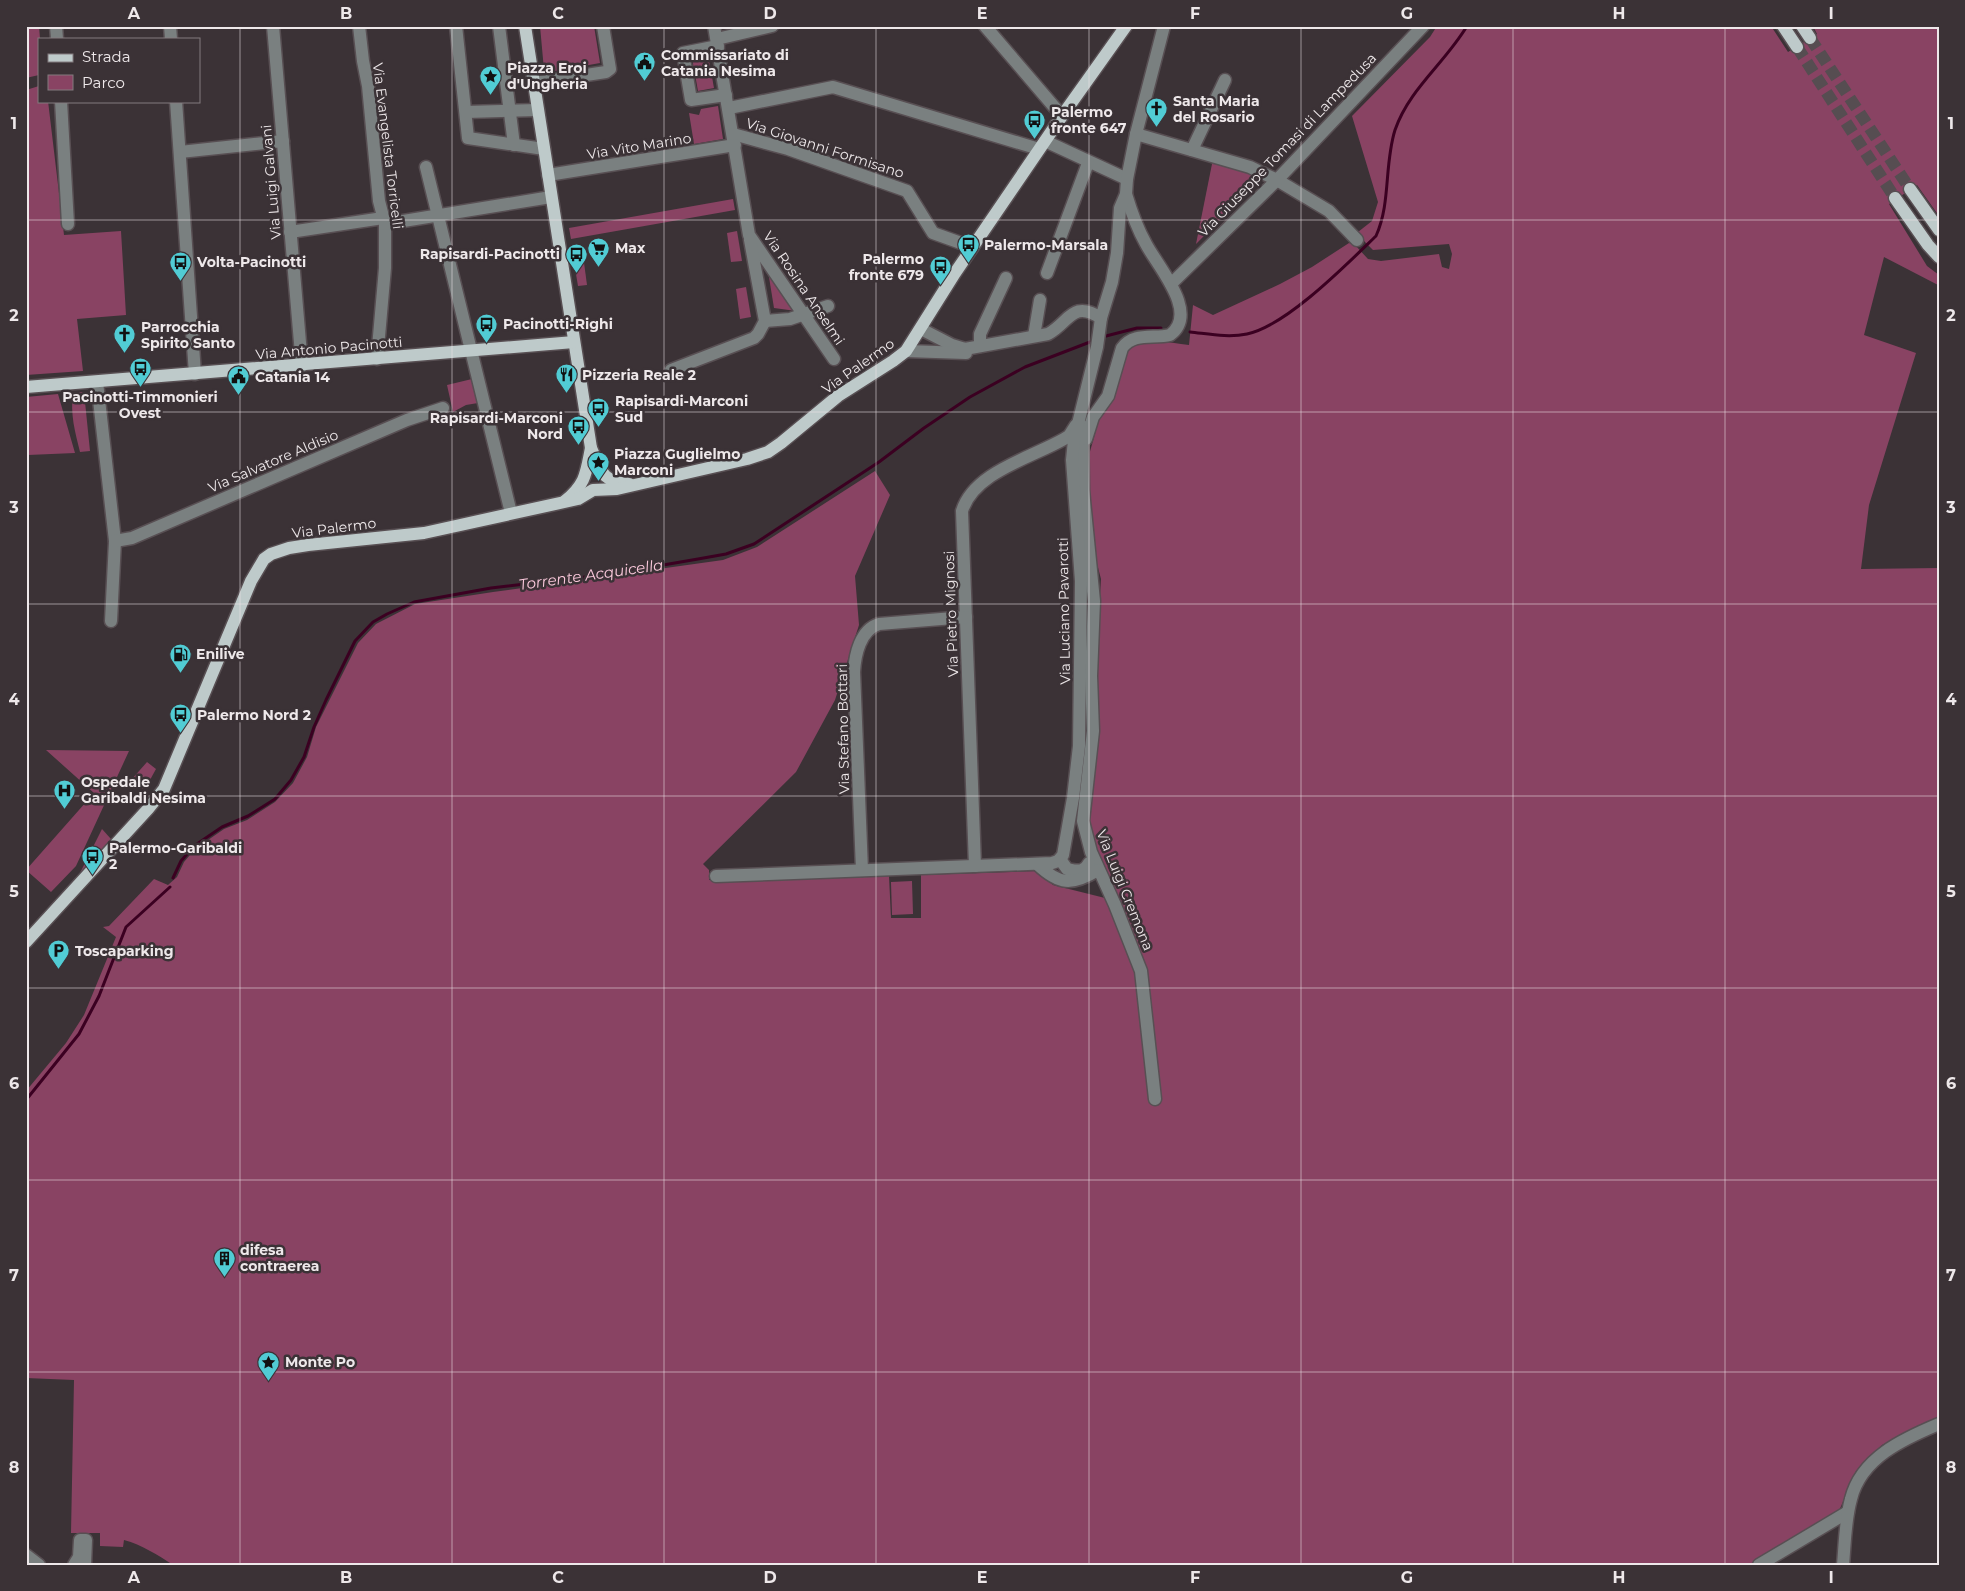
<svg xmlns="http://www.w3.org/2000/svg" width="1965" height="1591" font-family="Montserrat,sans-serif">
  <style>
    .green { fill: #894363 }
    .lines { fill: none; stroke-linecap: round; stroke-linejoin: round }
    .stream { stroke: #3b0021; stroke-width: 3 }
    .major-tunnel { stroke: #564d51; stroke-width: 12; stroke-dasharray: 12 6; stroke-linecap: butt }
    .minor-casing { stroke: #584f53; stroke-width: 15 }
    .major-casing { stroke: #584f53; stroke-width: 15 }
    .minor { stroke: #7a8080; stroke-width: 12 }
    .major { stroke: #becaca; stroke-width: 12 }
    .grid { fill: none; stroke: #eee8ea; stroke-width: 1; stroke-opacity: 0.55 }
    .labels { text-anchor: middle; stroke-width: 5; stroke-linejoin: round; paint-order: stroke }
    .poi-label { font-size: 14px; font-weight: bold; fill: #eee8ea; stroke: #3b3236; text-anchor: start }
    .street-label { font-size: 14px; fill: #eee8ea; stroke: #3b3236 }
    .water-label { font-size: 15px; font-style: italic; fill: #fbc9dc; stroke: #3b3236 }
    .neatline { fill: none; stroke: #eee8ea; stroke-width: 2 }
    .grid-label { font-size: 16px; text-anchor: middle; font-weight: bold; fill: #eee8ea }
  </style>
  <rect width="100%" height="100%" fill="#3b3236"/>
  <!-- green -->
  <g class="green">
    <path d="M26,26H39L40,39L39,75L26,78Z"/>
    <path d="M540,26H594L600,63L550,72L544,70Z"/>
    <path d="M1437,26H1771L1788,52L1817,34L1813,26H1939V216L1917,185L1889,204L1927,266L1939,275L1938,285L1884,257L1864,335L1916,353L1869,505L1861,569L1939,568V1417L1882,1445L1856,1471L1839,1511L1749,1565H173C158,1555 142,1545 124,1540L123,1547L100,1546V1533H71L74,1380L26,1378V1091L66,1043L84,1015L116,937L103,927L109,926L154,879L168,885L177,877L184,862L195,849L224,829L247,820L275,802L293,783L307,757L316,727L358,643L376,624L415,604L493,592L723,560L757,547L875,471L890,495L855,576L859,625L835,700L796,772L703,864L709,870V880L889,876L891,918H921V875L1038,871L1053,885L1105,898L1122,909L1113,882L1102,865L1087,818L1099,741V708L1095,677L1101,579L1095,556L1089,485V455L1098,423L1127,351C1143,336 1169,343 1189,345L1193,305L1213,315L1280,284L1312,267L1349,243L1355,245L1368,259L1381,261L1439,254L1442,267L1449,269L1452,254L1449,244L1373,250L1365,242L1358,232L1372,221L1378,202L1352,116L1430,37Z"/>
    <path d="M708,55L714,88L698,91L692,58Z"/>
    <path d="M39,86V101H48L64,235L121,231L126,315L77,319L83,371L26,375V90Z"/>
    <path d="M718,106L723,139L694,144L689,113L699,115L701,109Z"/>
    <path d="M1213,159L1263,176L1196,244Z"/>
    <path d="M733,199L735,210L571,239L569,228Z"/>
    <path d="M737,231L742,261L731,262L727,233Z"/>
    <path d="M583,255L587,285L578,286L573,256Z"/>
    <path d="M768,271L796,311L774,308Z"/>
    <path d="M746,287L751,317L740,319L736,289Z"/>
    <path d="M472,379L478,403L466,405L453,412L447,385Z"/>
    <path d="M84,392L90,451L80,452C75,432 70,414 73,393Z"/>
    <path d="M58,394L75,453L28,455L26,464V397Z"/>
    <path d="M46,750L129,751L76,866L51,892L26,870L94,793Z"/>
    <path d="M147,762L156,769L145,789H142L132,779Z"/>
    <path d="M102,829L111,839L80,873Z"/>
    <path d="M912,881L913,914L892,915L891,882Z"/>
  </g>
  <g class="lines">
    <!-- stream -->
    <g class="stream">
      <path d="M1190,332C1209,334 1228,338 1247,334C1286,326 1346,265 1376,236C1391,203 1384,165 1395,130C1409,89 1445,63 1467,26"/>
      <path d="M1106,336L1137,328H1161"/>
      <path d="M173,878L181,861L194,846L222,827L248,816L275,799L291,780L304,757L314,727L326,700L355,641L373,622L387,614L414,602L491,588L611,574L698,559L726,554L754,544L879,462L924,428L970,397L1025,367L1090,342"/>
      <path d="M26,1100L79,1034L99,996L126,927L170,887"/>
    </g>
    <!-- major-tunnel -->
    <g class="major-tunnel">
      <path d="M1810,38L1910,189"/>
      <path d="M1797,47L1895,198"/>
    </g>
    <defs>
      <g id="minor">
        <path d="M56,26L57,39"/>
        <path d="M170,26L171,39"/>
        <path d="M273,26L302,366"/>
        <path d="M359,26L363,61L368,86L379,201L385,224V268L377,359"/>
        <path d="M456,26L468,138L544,149"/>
        <path d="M499,26L514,145"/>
        <path d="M714,26L749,235L834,359"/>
        <path d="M985,26L1062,116"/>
        <path d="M717,39L772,26"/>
        <path d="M718,46L683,53L691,100L726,95"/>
        <path d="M533,83L606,72L610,69L603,26"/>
        <path d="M61,101L68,224"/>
        <path d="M176,101L195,374"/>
        <path d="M729,108L833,87L1039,149"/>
        <path d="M466,112L538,110"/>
        <path d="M733,134L788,149L907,191L933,233L972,247"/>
        <path d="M1136,134L1250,167L1277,180L1329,211L1357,240"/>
        <path d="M1045,141L1127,179"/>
        <path d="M1192,150L1225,80"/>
        <path d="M180,152L283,141"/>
        <path d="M426,167L511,513"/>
        <path d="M548,175L735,145"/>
        <path d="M385,224L551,197"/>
        <path d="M290,232L383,218"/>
        <path d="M1047,273L1088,163"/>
        <path d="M1171,284L1277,180L1423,26"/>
        <path d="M765,321L790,319L828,306"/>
        <path d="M921,329L952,345L965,349L1048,334C1069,323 1072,299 1101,318"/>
        <path d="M1034,336L1040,300"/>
        <path d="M980,346V334L1006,278"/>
        <path d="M906,351L966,353"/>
        <path d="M671,370L754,338L758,334L765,321L750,240"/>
        <path d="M97,382L115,541L111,621"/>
        <path d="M1082,426L1083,490L1094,601L1091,676L1093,731L1083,821L1091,852L1115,905L1141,971L1155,1099"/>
        <path d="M1086,439L1093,417L1108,396L1122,348C1134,332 1153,339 1170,335C1200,313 1158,267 1146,244C1137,228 1131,211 1126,194"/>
        <path d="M115,541L132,538L407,420L443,408"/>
        <path d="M1060,859L1067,869C1077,871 1084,873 1089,863"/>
        <path d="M1037,864C1059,885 1072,886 1098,870"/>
        <path d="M975,866L962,511C974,472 1031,458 1064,439L1069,436L1076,425"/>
        <path d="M862,870L854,672C855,655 860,630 879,624L966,617"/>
        <path d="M716,876L1052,863L1058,861L1063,855L1073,798L1079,746L1081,581L1072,460L1074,440L1097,347L1101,318L1112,282L1117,253L1120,208L1126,194L1127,179L1136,134L1164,26"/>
        <path d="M26,1555L39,1565"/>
        <path d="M74,1565L79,1557L80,1540H86L85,1565"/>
        <path d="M1759,1565L1848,1512"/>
        <path d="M1843,1565C1845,1543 1845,1520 1851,1499C1861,1458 1903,1439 1939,1424"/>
      </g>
      <g id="major">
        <path d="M525,26L591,448C601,470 601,482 629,484"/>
        <path d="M1783,26L1797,47"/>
        <path d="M1802,26L1810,38"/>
        <path d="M1910,189L1939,230"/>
        <path d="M1895,198L1928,245L1939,257"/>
        <path d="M26,387L574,342"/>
        <path d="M565,501C586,484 586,473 591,448"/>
        <path d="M26,942L148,809L164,789L251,581L264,559L271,554L289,548L308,545L424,533L578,499L593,490L617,489L747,459L768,452L781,443L838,396L893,361L906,351L955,273L1062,116L1126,26"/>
      </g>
    </defs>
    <!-- minor casing -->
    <use href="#minor" class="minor-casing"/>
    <!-- major casing -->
    <use href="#major" class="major-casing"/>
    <!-- minor -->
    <use href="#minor" class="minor"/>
    <!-- major -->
    <use href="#major" class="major"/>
  </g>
  <!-- grid -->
  <path class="grid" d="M240,26V1565M452,26V1565M664,26V1565M876,26V1565M1089,26V1565M1301,26V1565M1513,26V1565M1725,26V1565M26,220H1939M26,412H1939M26,604H1939M26,796H1939M26,988H1939M26,1180H1939M26,1372H1939"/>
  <!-- icons -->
  <defs>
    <symbol id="civic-pin" viewBox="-11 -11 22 30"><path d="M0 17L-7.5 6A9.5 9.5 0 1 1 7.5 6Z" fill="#51ccd4" stroke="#3b3236"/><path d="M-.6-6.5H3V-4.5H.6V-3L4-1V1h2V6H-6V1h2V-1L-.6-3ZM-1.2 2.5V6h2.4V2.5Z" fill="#111"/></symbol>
    <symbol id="sight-pin" viewBox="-11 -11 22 30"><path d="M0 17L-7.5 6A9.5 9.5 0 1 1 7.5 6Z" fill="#51ccd4" stroke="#3b3236"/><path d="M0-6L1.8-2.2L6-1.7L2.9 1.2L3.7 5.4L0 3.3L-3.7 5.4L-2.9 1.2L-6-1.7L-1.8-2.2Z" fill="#111"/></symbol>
    <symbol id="church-pin" viewBox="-11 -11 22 30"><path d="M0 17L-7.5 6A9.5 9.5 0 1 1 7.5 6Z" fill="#51ccd4" stroke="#3b3236"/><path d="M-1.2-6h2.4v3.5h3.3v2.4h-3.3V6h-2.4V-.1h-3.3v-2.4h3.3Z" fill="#111"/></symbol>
    <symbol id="bus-pin" viewBox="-11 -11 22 30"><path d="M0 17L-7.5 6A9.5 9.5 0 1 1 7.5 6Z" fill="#51ccd4" stroke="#3b3236"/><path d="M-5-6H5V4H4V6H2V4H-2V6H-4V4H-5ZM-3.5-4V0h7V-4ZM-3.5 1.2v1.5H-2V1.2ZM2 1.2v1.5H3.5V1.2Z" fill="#111"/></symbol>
    <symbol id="supermarket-pin" viewBox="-11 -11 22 30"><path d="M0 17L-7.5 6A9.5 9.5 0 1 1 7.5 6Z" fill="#51ccd4" stroke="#3b3236"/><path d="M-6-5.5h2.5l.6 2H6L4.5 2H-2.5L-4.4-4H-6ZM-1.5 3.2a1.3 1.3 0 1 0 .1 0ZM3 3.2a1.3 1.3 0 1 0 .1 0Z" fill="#111"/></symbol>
    <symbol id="restaurant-pin" viewBox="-11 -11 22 30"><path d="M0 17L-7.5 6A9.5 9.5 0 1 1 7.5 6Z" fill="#51ccd4" stroke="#3b3236"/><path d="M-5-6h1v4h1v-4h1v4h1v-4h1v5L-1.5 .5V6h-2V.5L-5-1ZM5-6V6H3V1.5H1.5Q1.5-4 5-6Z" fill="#111"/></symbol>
    <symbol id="fuel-pin" viewBox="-11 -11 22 30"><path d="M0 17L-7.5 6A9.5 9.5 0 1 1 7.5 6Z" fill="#51ccd4" stroke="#3b3236"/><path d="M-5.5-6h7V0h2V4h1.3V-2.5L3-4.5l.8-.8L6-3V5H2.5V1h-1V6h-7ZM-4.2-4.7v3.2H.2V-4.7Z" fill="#111"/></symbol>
    <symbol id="hospital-pin" viewBox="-11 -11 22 30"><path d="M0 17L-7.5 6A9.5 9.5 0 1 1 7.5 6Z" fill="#51ccd4" stroke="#3b3236"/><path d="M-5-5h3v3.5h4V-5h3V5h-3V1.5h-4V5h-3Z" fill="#111"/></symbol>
    <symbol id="parking-pin" viewBox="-11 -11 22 30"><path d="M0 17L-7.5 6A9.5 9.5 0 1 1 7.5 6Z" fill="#51ccd4" stroke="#3b3236"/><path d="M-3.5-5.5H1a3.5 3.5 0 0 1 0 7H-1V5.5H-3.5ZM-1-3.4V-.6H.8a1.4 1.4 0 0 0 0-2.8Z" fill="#111"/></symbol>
    <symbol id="building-pin" viewBox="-11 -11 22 30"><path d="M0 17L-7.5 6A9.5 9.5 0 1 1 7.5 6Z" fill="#51ccd4" stroke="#3b3236"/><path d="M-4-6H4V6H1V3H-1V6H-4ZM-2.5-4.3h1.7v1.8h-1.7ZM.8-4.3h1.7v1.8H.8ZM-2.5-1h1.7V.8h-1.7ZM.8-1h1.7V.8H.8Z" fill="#111"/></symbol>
  </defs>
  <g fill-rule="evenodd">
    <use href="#civic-pin" x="632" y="50" width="25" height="34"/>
    <use href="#sight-pin" x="478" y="64" width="25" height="34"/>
    <use href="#church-pin" x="1144" y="96" width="25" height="34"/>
    <use href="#bus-pin" x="1022" y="108" width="25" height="34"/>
    <use href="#bus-pin" x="956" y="232" width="25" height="34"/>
    <use href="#supermarket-pin" x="586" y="236" width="25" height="34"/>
    <use href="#bus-pin" x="564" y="242" width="25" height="34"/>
    <use href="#bus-pin" x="168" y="250" width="25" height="34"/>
    <use href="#bus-pin" x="928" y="254" width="25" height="34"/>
    <use href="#bus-pin" x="474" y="312" width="25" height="34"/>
    <use href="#church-pin" x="112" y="322" width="25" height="34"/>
    <use href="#bus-pin" x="128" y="356" width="25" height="34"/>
    <use href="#restaurant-pin" x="554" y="362" width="25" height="34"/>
    <use href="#civic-pin" x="226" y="364" width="25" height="34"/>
    <use href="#bus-pin" x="586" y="396" width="25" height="34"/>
    <use href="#bus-pin" x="566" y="414" width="25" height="34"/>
    <use href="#sight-pin" x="586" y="450" width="25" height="34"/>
    <use href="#fuel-pin" x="168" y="642" width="25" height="34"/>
    <use href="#bus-pin" x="168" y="702" width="25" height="34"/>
    <use href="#hospital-pin" x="52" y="778" width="25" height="34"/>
    <use href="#bus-pin" x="80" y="844" width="25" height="34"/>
    <use href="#parking-pin" x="46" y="938" width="25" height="34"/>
    <use href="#building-pin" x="212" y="1246" width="25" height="34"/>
    <use href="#sight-pin" x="256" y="1350" width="25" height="34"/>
  </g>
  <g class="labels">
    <!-- poi labels -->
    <g class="poi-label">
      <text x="661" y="60">Commissariato di<tspan x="661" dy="16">Catania Nesima</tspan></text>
      <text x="507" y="73">Piazza Eroi<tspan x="507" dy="16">d'Ungheria</tspan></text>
      <text x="1173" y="106">Santa Maria<tspan x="1173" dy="16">del Rosario</tspan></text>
      <text x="1051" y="117">Palermo<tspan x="1051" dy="16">fronte 647</tspan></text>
      <text x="984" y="250">Palermo-Marsala</text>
      <text x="615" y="253">Max</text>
      <text x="560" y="259" text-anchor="end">Rapisardi-Pacinotti</text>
      <text x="924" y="264" text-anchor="end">Palermo<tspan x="924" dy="16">fronte 679</tspan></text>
      <text x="197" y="267">Volta-Pacinotti</text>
      <text x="503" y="329">Pacinotti-Righi</text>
      <text x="141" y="332">Parrocchia<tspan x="141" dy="16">Spirito Santo</tspan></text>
      <text x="582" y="380">Pizzeria Reale 2</text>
      <text x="255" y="382">Catania 14</text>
      <text x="140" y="402" text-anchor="middle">Pacinotti-Timmonieri<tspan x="140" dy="16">Ovest</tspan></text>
      <text x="615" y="406">Rapisardi-Marconi<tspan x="615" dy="16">Sud</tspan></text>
      <text x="563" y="423" text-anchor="end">Rapisardi-Marconi<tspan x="563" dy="16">Nord</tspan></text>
      <text x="614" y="459">Piazza Guglielmo<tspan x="614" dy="16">Marconi</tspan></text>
      <text x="196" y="659">Enilive</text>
      <text x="197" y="720">Palermo Nord 2</text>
      <text x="81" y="787">Ospedale<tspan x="81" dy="16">Garibaldi Nesima</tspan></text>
      <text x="109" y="853">Palermo-Garibaldi<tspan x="109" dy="16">2</tspan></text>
      <text x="75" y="956">Toscaparking</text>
      <text x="240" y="1255">difesa<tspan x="240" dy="16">contraerea</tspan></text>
      <text x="285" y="1367">Monte Po</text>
    </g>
    <!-- street labels -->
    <g class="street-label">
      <text transform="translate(1287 145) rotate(-46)" y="5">Via Giuseppe Tomasi di Lampedusa</text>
      <text transform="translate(388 146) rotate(83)" y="5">Via Evangelista Torricelli</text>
      <text transform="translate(639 146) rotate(-9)" y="5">Via Vito Marino</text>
      <text transform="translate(825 148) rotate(18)" y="5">Via Giovanni Formisano</text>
      <text transform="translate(271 182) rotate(-95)" y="5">Via Luigi Galvani</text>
      <text transform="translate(804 288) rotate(56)" y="5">Via Rosina Anselmi</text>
      <text transform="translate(329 348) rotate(-5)" y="5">Via Antonio Pacinotti</text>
      <text transform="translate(858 366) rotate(-35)" y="5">Via Palermo</text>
      <text transform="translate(273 461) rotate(-23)" y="5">Via Salvatore Aldisio</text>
      <text transform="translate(334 528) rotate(-7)" y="5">Via Palermo</text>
      <text transform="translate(1064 611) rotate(-91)" y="5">Via Luciano Pavarotti</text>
      <text transform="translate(951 614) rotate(-92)" y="5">Via Pietro Mignosi</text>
      <text transform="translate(843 729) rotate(-91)" y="5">Via Stefano Bottari</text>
      <text transform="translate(1125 890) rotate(68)" y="5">Via Luigi Cremona</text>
    </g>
    <!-- water labels -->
    <g class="water-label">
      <text transform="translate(591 575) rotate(-8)" y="5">Torrente Acquicella</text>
    </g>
  </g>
  <!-- border -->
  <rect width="1965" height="1591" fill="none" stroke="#3b3236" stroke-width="55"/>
  <!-- legend -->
  <rect x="38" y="38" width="162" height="65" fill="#3b3236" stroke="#837b7e"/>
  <rect x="48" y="54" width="25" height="8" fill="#becaca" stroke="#837b7e"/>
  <text x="82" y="62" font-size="15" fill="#eee8ea">Strada</text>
  <rect x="48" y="75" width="25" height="15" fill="#894363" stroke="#837b7e"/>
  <text x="82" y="88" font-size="15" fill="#eee8ea">Parco</text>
  <rect x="28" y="28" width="1910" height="1536" class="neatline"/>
  <g class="grid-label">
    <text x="134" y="19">A</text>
    <text x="346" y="19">B</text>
    <text x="558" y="19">C</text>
    <text x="770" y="19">D</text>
    <text x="982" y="19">E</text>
    <text x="1195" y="19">F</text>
    <text x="1407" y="19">G</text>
    <text x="1619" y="19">H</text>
    <text x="1831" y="19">I</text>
    <text x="14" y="129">1</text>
    <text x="1951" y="129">1</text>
    <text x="14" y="321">2</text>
    <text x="1951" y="321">2</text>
    <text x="14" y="513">3</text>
    <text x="1951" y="513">3</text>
    <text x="14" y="705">4</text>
    <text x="1951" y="705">4</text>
    <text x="14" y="897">5</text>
    <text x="1951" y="897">5</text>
    <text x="14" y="1089">6</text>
    <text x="1951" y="1089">6</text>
    <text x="14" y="1281">7</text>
    <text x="1951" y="1281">7</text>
    <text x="14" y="1473">8</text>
    <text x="1951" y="1473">8</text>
    <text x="134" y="1583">A</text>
    <text x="346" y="1583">B</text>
    <text x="558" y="1583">C</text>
    <text x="770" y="1583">D</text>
    <text x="982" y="1583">E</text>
    <text x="1195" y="1583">F</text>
    <text x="1407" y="1583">G</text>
    <text x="1619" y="1583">H</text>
    <text x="1831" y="1583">I</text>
  </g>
</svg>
